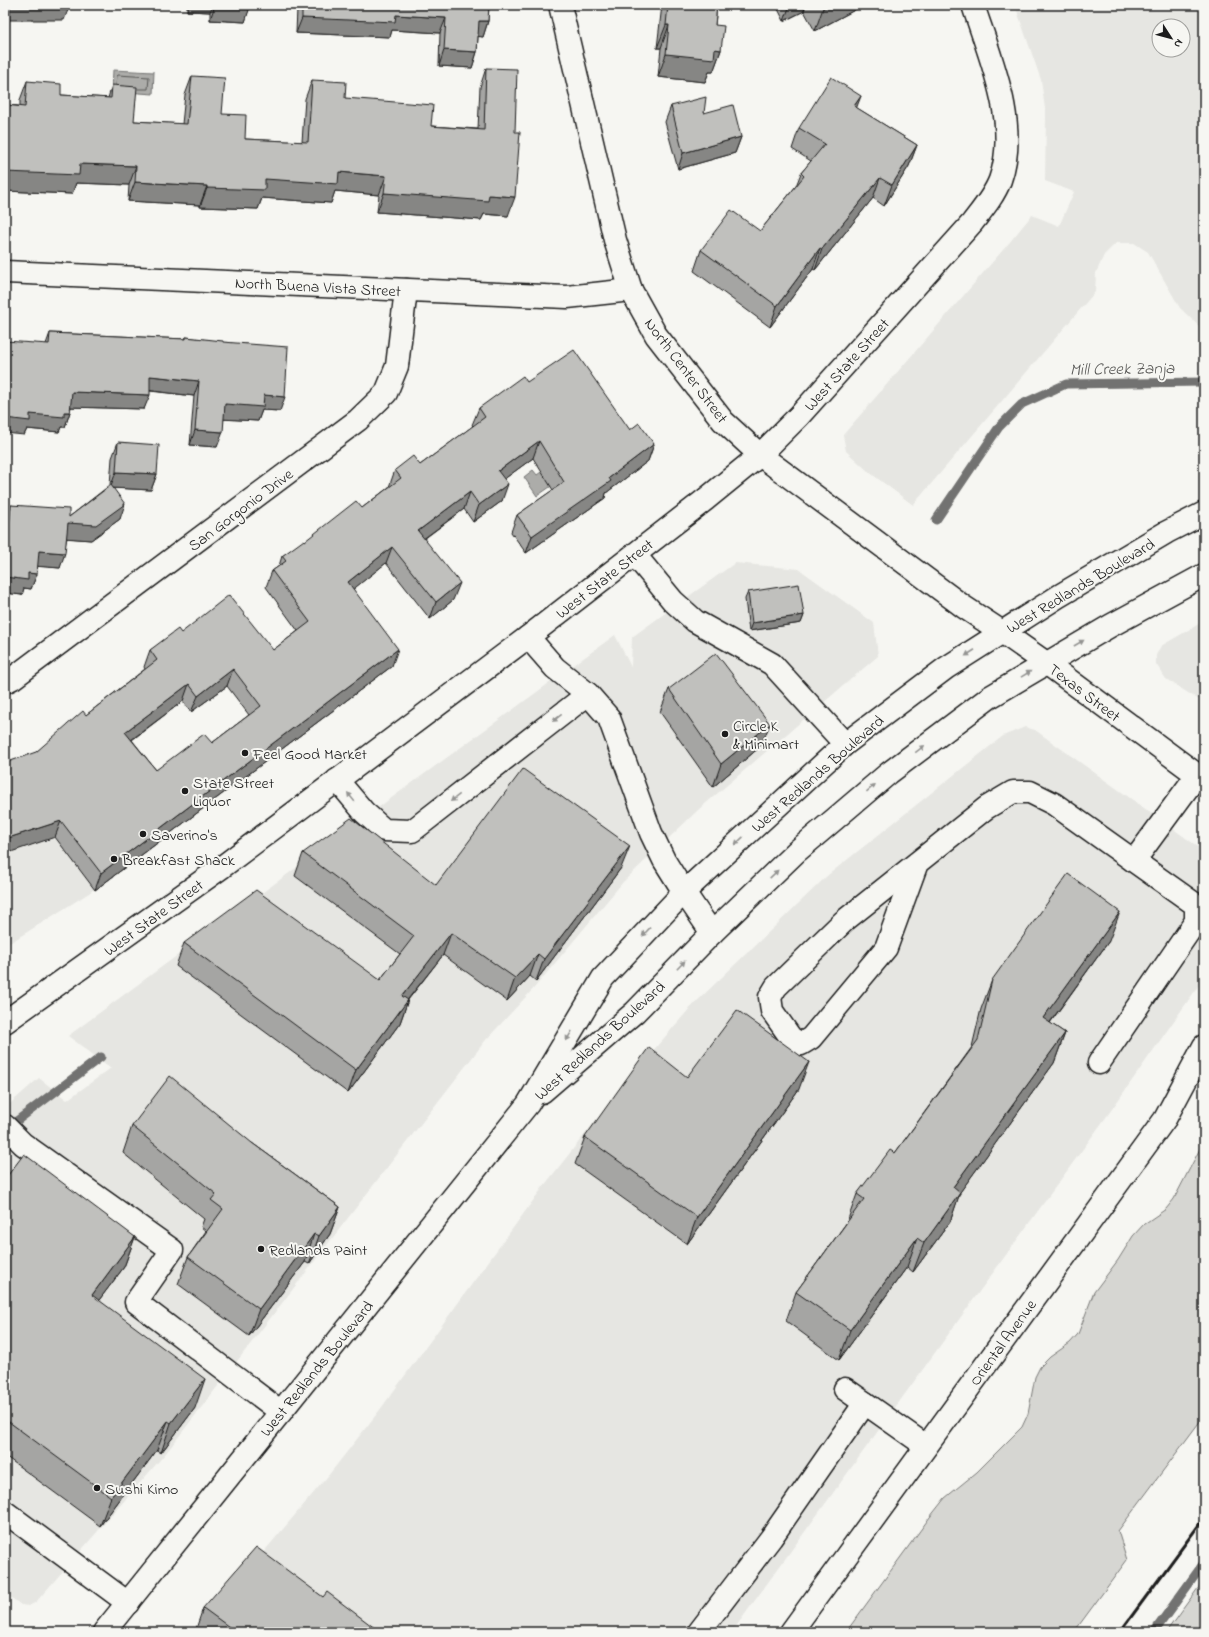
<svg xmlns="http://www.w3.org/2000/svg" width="1209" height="1637" font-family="'Indie Flower',sans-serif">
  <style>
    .built { fill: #e6e6e2; fill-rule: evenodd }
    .green { fill: #d6d6d2; stroke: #797977 }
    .water { fill: #acaca9; stroke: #727271 }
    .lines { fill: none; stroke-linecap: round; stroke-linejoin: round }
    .shore { stroke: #565654; stroke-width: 1 }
    .stream { stroke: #727271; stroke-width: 9 }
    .minor-casing { stroke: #1c1c1c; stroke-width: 25 }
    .major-casing { stroke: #1c1c1c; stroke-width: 25 }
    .minor { stroke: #f6f6f2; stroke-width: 22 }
    .major { stroke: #f6f6f2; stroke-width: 22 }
    .rail { stroke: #1c1c1c; stroke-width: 3 }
    .wall { fill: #a5a5a3; stroke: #1c1c1c; fill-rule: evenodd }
    .shaded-wall { fill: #868684; stroke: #1c1c1c }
    .building { fill: #c0c0bd; stroke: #1c1c1c; fill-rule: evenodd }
    .oneway { fill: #949492 }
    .poi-dot { fill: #1c1c1c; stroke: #f6f6f2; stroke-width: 1.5 }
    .labels { text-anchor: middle; stroke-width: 4; stroke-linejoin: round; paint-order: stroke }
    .street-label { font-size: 16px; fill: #1c1c1c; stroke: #f6f6f2 }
    .poi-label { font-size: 16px; fill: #1c1c1c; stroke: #f6f6f2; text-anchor: start }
    .water-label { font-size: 17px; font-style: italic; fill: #565654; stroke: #f6f6f2 }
  </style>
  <rect width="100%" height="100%" fill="#f6f6f2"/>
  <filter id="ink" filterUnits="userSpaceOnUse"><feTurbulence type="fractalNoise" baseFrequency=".025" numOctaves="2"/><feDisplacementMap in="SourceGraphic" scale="8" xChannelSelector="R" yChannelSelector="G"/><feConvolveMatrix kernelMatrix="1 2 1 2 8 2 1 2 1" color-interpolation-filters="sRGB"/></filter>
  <g filter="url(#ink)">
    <!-- built -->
    <g class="built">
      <path d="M1015,5H1204V331L1180,308L1148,252L1134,243H1116L1104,255L1096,273L1095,292L913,505L869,472L846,451L843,435L1009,243L1032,215L1059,226L1074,192L1045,181L1046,116L1041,80ZM1159,26H1183V50H1159Z"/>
      <path d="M735,563L799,569L874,623L878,656L698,810L623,882L535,987L485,1041L166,1453L36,1602L29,1606L21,1605L5,1593V1108L39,1078L67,1100L111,1068L68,1036L342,834L615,635L631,667L632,637Z"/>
      <path d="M1204,621V703L1166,679L1156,664V655L1161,646Z"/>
      <path d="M363,627L389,665L89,893L5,946V823L142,792L200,752Z"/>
      <path d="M1025,727L1035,730L1204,851V978L1112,1109L732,1632H194L250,1568L328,1476L379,1411L543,1187L631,1076L691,1007L828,875L1003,736Z"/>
    </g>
    <!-- green -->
    <g class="green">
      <path d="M1204,1141V1416L1118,1531L1127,1560L1074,1632H846L930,1517L945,1498L977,1472L1022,1427L1028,1414L1035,1377L1040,1367L1050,1357L1070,1343L1078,1334L1094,1292L1118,1260L1133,1236L1144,1224L1166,1209L1174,1199Z"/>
      <path d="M1204,1580V1632H1166Z"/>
    </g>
    <!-- water -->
    <g class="water">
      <path d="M113,70L154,72L153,94L112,91Z"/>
      <path d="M560,458L570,473L537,496L524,477L533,470L537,475Z"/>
    </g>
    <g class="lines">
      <!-- shore -->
      <path class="shore" d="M116,85L117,76L118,75L149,77L148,89H138"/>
      <!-- stream -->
      <g class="stream">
        <path d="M936,520L999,427L1022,404L1066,384L1204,382"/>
        <path d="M6,1129L101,1057"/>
        <path d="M1154,1632L1204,1563"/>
      </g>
      <defs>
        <g id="minor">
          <path d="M560,5L615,240L631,290L656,335L723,421L760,455L964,607L1002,632L1046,663"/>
          <path d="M5,272L567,297L631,290"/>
          <path d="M635,555L673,601L695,621L772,664L845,744"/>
          <path d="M528,637L555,668L588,694L609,718L651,833L664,860L684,892L712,933"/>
          <path d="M5,682L13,678L358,420L386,393L397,366L406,290"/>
          <path d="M337,780L364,812L384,830L412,831L588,694"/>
          <path d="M917,863L886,948L811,1038L801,1044L791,1038L772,1011L770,997L776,987L844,921L986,808L1013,792H1030L1054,804L1134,861L1197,775"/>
          <path d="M5,1022L222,867L528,637L706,499L760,455L799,416L972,223C982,210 994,196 1000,180C1020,124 990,58 973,5"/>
          <path d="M1099,1063L1196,921V905L1134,861"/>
          <path d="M5,1126L23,1144L172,1250L136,1302L281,1412"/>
          <path d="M845,1389L926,1446"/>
          <path d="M5,1512L128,1603"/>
          <path d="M699,1632L771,1538L865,1403"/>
          <path d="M791,1632L1165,1119L1204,1046"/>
        </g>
        <g id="major">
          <path d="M1046,663L1204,780"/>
          <path d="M542,1092L635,1012L712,933L796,852L889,773L990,697L1110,626L1204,575"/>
          <path d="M104,1632L528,1104L603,978L684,892L845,744L946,668L1059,596L1167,532L1204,513"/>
        </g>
      </defs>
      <!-- minor casing -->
      <use href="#minor" class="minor-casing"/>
      <!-- major casing -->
      <use href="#major" class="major-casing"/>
      <!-- minor -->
      <use href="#minor" class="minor"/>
      <!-- major -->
      <use href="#major" class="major"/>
      <!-- rail -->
      <path class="rail" d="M1120,1632L1204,1518"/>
    </g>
    <!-- wall -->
    <g class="wall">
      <path d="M187,5H489L488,21L483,37L478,36L477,52L472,68L439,66L440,33L392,30L390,37L296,33L297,8L250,5L245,22L210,20V12L187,11Z"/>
      <path d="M662,5H717L715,25L721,50L713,72H709L705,82L658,77L661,48H657Z"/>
      <path d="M776,5H864L815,31L804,11L784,21Z"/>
      <path d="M486,68L508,216L484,214L481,220L377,212L379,195L335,191L331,203L262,198L258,209L200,207V205L128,201L129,185L76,183L72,194L5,191V105L20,106V100L27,81L61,95L108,98L112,85L134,121L182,124L185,95L192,76L222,114L245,139L302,142L305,99L312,80L345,98L431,126L478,129L480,87Z"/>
      <path d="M671,106L704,113L741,137L735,153L678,169L665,122Z"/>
      <path d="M857,108L917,145L909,166L884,206L873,198L815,270L813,269L770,327L694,271L701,250L760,231L796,186L801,173L811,161L792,149L799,128Z"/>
      <path d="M50,333L185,339L186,337L223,342L280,411L262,410L258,421L224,419L217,447L190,445L194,396L150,391L144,409L71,407L70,412L65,427H61L59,432L27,429L24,435L46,344Z"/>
      <path d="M527,382L630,430L654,444L648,461L606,493L605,498L526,553L511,532L517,515L553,490L533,458L504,479L502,501L473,522L464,509L424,539L453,600L430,619L386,563L353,589L392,666L95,890L55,837L36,752L86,715L145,669L144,667L150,650L181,633L273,650L298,631L266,587L272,571L279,566L282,556L305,541L362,508L389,487L395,470L420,465L473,426L472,425L479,408ZM227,686L249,715L212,743L156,770L132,740L183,701L191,712Z"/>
      <path d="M118,442L157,474L151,490L113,488L120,519L91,540L67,538L60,568L37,566V574L31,589L24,588L22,595L5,593V528L6,520L11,505L69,517L110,485L112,458Z"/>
      <path d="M748,592L804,615L801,623L749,631L745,599Z"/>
      <path d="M669,689L761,746L713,787L660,712Z"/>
      <path d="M303,853L436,885L621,868L536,981L530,976L507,1001L443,955L408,1000L400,1023L348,1093L176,966L184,943L380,980L400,954L295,876Z"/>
      <path d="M1109,941L1050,1023L1065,1033L1054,1063L960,1192L950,1222L913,1272L907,1267L839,1360L786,1321L796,1292L847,1222L857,1194L895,1153L972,1047L981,1009L992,980Z"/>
      <path d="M687,1077L799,1089L687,1244L575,1164L585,1137Z"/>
      <path d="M132,1126L252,1143L340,1207L330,1234L309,1264L305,1262L249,1336L178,1284L188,1257L206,1231L201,1227L204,1219L123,1153Z"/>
      <path d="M5,1179L135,1237L124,1267L99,1300L195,1408L161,1453L157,1450L100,1526L5,1456Z"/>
      <path d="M323,1597L380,1632H195L203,1608Z"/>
    </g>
    <!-- shaded-wall -->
    <g class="shaded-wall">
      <path d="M5,5H70L64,20H5Z"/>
      <path d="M189,5H213L210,12L187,11Z"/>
      <path d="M215,5L250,7L245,22L210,20Z"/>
      <path d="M247,5H298L297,8Z"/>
      <path d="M790,5H806L804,11L784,21Z"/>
      <path d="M830,5H864L815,31L823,8Z"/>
      <path d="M396,15L446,18L440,33L392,30L390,37L296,33L302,18Z"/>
      <path d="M479,21H488L483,37L474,36Z"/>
      <path d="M666,25H669L661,48H657Z"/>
      <path d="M715,49L721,50L713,72H709L705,82L658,77L666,54Z"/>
      <path d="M444,50L477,52L472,68L439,66Z"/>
      <path d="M861,96L853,117L854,106Z"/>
      <path d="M741,137L735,153L678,169L683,153Z"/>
      <path d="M917,145L909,166L884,206L892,185Z"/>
      <path d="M80,164L136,166L129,185L76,183L72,194L5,191V172Z"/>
      <path d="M339,172L386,176L379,195L335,191L331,203L262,198L258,209L200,207L207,188L265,179Z"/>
      <path d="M880,178L873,198L815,270L822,249Z"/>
      <path d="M135,182L207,186L200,205L128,201Z"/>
      <path d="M384,193L489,195L515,197L508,216L484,214L481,220L377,212Z"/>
      <path d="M820,248L813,269L770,327L777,306Z"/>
      <path d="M150,376L199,381L194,396L145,390Z"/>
      <path d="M72,392L150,395L144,409L67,407Z"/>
      <path d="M264,395L285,397L280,411L262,410L258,421L220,419L225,404Z"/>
      <path d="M64,412H70L65,427H61L59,432L27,429L24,435L5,433V418L30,414Z"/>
      <path d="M195,430L223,432L217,447L190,445Z"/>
      <path d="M539,441L533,458L492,488L498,471Z"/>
      <path d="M654,444L648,461L606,493L605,498L526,553L532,536Z"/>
      <path d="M116,472L157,474L151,490L110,488Z"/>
      <path d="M508,484L502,501L473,522L479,505Z"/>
      <path d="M470,492L464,509L411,548L418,531Z"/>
      <path d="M125,504L120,519L91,540L63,538L68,523Z"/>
      <path d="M392,547L386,563L341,599L348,582Z"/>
      <path d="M39,551L65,553L60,568L33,566Z"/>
      <path d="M28,573L37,574L31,589L24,588L22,595L5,593V577Z"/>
      <path d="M460,583L453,600L430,619L436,602Z"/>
      <path d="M804,615L801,623L749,631L752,623Z"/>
      <path d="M398,649L392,666L95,890L101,873Z"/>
      <path d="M233,669L227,686L191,712L198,696Z"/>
      <path d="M189,684L183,701L119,749L125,732Z"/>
      <path d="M770,724L761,746L713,787L721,764Z"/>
      <path d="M61,821L55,837L5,854V839Z"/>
      <path d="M630,846L621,868L536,981L544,959Z"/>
      <path d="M1120,912L1109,941L1032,1047L1043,1018Z"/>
      <path d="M451,933L443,955L393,1018L402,996Z"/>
      <path d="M538,954L530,976L507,1001L515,978Z"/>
      <path d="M408,1000L400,1023L348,1093L356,1070Z"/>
      <path d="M1065,1033L1054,1063L942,1217L953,1187Z"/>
      <path d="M809,1062L799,1089L687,1244L697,1217Z"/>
      <path d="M960,1193L950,1222L913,1272L924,1243Z"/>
      <path d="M340,1207L330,1234L309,1264L319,1236Z"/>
      <path d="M314,1234L305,1262L249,1336L259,1309Z"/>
      <path d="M135,1237L124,1267L81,1324L92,1295Z"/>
      <path d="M917,1238L907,1267L839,1360L850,1330Z"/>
      <path d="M205,1379L195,1408L161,1453L171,1423Z"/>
      <path d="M168,1421L157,1450L100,1526L111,1497Z"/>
    </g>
    <!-- building -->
    <g class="building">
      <path d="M215,5H250V7Z"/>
      <path d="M302,5H489L488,21H479L477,52L444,50L446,18L396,15L395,22L302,18Z"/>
      <path d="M668,5H717L715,25L724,26L721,50L715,49L714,59L666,54L669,25H666Z"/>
      <path d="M821,5H830L823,8Z"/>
      <path d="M486,68L517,69L515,132H520L515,197L489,195L488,201L384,193L386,176L339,172L338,184L265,179V190L207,188V186L135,182L136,166L80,164L79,175L5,172V105L25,107L27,81L61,84V95L111,98L112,85L137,87L134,121L187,124L192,76L225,78L222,114L246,115L245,139L308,142L312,80L346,82L345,98L433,105L431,126L484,130Z"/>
      <path d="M831,77L861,96L854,106L917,145L892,185L880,178L822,249L820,248L777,306L701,250L731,210L760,231L804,176L801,173L825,144L799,128Z"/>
      <path d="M706,97L704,113L733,105L741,137L683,153L671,106Z"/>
      <path d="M50,333L186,339V337L223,341V342L288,347L285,397L264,395L263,407L225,404L223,432L195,430L199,381L150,376V395L72,392L70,412H64V417L30,414V421L5,418V341L49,344Z"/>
      <path d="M574,350L630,430L639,423L654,444L609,478L611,481L532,536L517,515L564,482L539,441L498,471L508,484L479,505L470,492L418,531L460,583L436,602L392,547L348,582L398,649L101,873L61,821L5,839V763L36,752L83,711L86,715L157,660L150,650L178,629L181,633L229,595L273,650L310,622L272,571L286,561L282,556L304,540L305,541L356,501L362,508L401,478L395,470L413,456L420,465L485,417L479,408L523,376L527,382ZM233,669L261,706L212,743L204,734L156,770L125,732L189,684L198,696Z"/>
      <path d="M118,442L159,445L157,474L116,472Z"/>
      <path d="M111,485L125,504L96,525L68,523L65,553L39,551L37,574L28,573V580L5,577V551H7L11,505L69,509V517Z"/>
      <path d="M799,584L804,615L752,623L748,592Z"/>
      <path d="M716,653L770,724L721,764L669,689Z"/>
      <path d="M523,769L630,846L544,959L538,954L515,978L451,933L402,996L408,1000L356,1070L184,943L256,890L380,980L414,936L303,853L351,818L436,885Z"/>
      <path d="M1068,874L1120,912L1043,1018L1065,1033L953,1187L960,1193L924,1243L917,1238L850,1330L796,1292L864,1199L857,1194L890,1150L895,1153L978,1040L992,980Z"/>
      <path d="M737,1010L809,1062L697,1217L585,1137L649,1047L687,1077Z"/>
      <path d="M170,1076L252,1143L340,1207L319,1236L314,1234L259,1309L188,1257L223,1209L211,1200L216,1194L132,1126Z"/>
      <path d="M24,1154L135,1237L92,1295L205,1379L171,1423L168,1421L111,1497L5,1419V1179Z"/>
      <path d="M256,1547L323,1597L327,1592L380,1632H236L203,1608Z"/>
    </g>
    <!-- one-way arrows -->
    <defs><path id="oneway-solid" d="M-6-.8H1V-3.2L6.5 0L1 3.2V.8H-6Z"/></defs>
    <g class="oneway">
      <use href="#oneway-solid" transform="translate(1079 643) rotate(-30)"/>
      <use href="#oneway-solid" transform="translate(970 653) rotate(147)"/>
      <use href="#oneway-solid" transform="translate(1026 674) rotate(-31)"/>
      <use href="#oneway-solid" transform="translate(557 718) rotate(142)"/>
      <use href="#oneway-solid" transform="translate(920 749) rotate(-37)"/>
      <use href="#oneway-solid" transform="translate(871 788) rotate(-40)"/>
      <use href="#oneway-solid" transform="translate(351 797) rotate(-129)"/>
      <use href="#oneway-solid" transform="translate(455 798) rotate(142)"/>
      <use href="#oneway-solid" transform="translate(739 841) rotate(137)"/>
      <use href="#oneway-solid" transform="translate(774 874) rotate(-44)"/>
      <use href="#oneway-solid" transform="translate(646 932) rotate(133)"/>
      <use href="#oneway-solid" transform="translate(681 965) rotate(-46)"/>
      <use href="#oneway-solid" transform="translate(569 1036) rotate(121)"/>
    </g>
  </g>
  <!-- markers -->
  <g class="poi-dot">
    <circle cx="725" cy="734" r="4"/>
    <circle cx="245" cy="753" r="4"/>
    <circle cx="185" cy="791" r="4"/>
    <circle cx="143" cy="834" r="4"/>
    <circle cx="114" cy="859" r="4"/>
    <circle cx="261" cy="1249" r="4"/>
    <circle cx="97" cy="1488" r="4"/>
  </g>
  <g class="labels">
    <!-- street labels -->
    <g class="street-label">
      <text transform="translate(318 286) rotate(3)" y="6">North Buena Vista Street</text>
      <text transform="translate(846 364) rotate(-48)" y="6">West State Street</text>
      <text transform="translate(687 370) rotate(53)" y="6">North Center Street</text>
      <text transform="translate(240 509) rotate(-37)" y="6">San Gorgonio Drive</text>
      <text transform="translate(604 578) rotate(-38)" y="6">West State Street</text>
      <text transform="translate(1080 585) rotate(-31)" y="6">West Redlands Boulevard</text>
      <text transform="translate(1085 692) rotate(37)" y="6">Texas Street</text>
      <text transform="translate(817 773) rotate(-41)" y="6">West Redlands Boulevard</text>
      <text transform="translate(153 917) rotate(-36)" y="6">West State Street</text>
      <text transform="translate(599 1040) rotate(-42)" y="6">West Redlands Boulevard</text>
      <text transform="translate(1002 1342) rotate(-54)" y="6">Oriental Avenue</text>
      <text transform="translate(316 1368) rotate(-51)" y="6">West Redlands Boulevard</text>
    </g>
    <!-- poi labels -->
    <g class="poi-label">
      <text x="733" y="731">Circle K<tspan x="733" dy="18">&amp; Minimart</tspan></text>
      <text x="253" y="759">Feel Good Market</text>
      <text x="193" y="788">State Street<tspan x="193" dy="18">Liquor</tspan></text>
      <text x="151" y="840">Saverino's</text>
      <text x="122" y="865">Breakfast Shack</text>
      <text x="269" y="1255">Redlands Paint</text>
      <text x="105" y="1494">Sushi Kimo</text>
    </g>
    <!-- water labels -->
    <g class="water-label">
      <text transform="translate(1122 368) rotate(-1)" y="6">Mill Creek Zanja</text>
    </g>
  </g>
  <!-- margin -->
  <rect width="1209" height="1637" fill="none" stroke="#f6f6f2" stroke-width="20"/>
  <rect x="10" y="10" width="1189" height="1617" fill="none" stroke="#1c1c1c" stroke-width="1.5" filter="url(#ink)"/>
  <!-- north arrow -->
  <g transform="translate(1171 38) rotate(126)"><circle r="19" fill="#f6f6f2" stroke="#9f9f9c"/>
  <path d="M0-3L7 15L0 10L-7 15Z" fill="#1c1c1c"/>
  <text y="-6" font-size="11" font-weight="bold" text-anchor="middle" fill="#1c1c1c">N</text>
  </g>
</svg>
